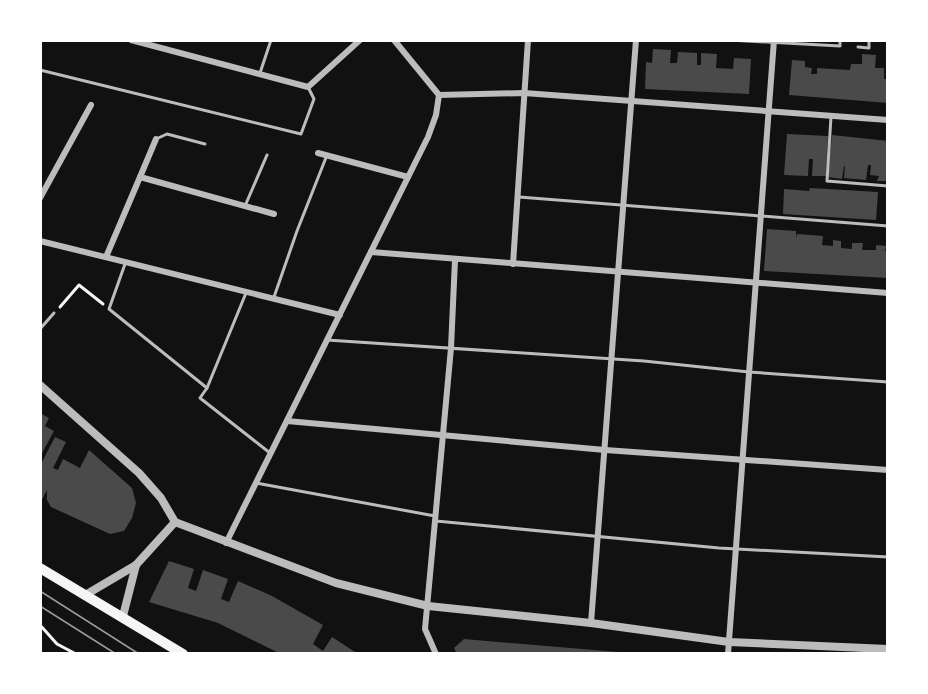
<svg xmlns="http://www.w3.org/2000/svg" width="928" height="694" font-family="Signika,sans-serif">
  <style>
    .building { fill: #4a4a4a }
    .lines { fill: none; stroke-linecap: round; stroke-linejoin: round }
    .path { stroke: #f5f5f5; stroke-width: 3 }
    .service { stroke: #bcbcbc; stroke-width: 3 }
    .minor { stroke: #bcbcbc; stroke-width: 6 }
    .tertiary { stroke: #bcbcbc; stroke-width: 8 }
    .primary { stroke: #f5f5f5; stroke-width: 10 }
    .tram { stroke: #9a9a9a; stroke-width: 1.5 }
  </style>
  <rect width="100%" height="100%" fill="#111"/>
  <!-- building -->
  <g class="building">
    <path d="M653,49L671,50L670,63H677L678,52L697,53V65H701V53L717,54L716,68L733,69L734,58L751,59L749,94L645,89L646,62L652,63Z"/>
    <path d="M862,54L876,55L875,68H884V79H888V103L789,95L792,60L805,61V67L812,68L811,74H817V68L850,70L851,64H862Z"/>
    <path d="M787,134L828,136L826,176H812L813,159H809L808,176L784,175Z"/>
    <path d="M832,135L888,141V181H877L879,176L870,175L871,165H868L866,180L844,178L845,166H844L842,179L828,177Z"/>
    <path d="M810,188L878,192L876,220L783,214L784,189L809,191Z"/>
    <path d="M767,229L796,231V238L797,234L823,236L822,245L833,246V240L841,241V248L852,249V243H863L862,250H876V245L886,246L885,251H888V278L764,271Z"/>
    <path d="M40,413L49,418L45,426L54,431L40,457Z"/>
    <path d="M55,437L66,442L53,468L58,470L63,459L80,468L89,450L132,488L136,503L132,518L124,531L110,534L51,507L47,500V490L40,503V461L42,462Z"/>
    <path d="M169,561L194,569L188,588L196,591L203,570L228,579L221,599L229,602L238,581L272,596L323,625L313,644L323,651L332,637L355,652L281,654L218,623L149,602Z"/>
    <path d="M464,639L618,652V654H457L454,648Z"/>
  </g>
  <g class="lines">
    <!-- path -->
    <g class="path">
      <path d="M60,307L79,285L103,304"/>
      <path d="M40,625L57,644L76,654"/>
    </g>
    <!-- service -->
    <g class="service">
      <path d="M729,40L840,46V40"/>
      <path d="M858,47L869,48V40"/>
      <path d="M40,70L301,134L314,99L309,89"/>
      <path d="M260,73L271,40"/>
      <path d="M831,117L827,181L888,186"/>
      <path d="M156,139L167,134L205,144"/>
      <path d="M519,197L888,226"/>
      <path d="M245,206L267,155"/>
      <path d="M125,264L109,309L207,388"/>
      <path d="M246,293L207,388L200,398L270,453"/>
      <path d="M274,297L297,231L327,155"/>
      <path d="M40,329L54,313"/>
      <path d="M327,340L644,361L749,372L888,382"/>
      <path d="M256,483L435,516"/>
      <path d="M436,521L719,548L888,557"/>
    </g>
    <!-- minor -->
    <g class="minor">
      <path d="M131,40L308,87L360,40"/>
      <path d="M394,40L439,95"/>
      <path d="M439,95L524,93L888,120"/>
      <path d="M318,153L408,177"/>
      <path d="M140,177L156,139"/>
      <path d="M40,198L91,105"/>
      <path d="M40,241L340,315"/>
      <path d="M371,252L888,293"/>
      <path d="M106,257L140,177L274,214"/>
      <path d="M513,264L528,40"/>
      <path d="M287,421L605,450L888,470"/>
      <path d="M226,543L428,137L436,115L439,95"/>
      <path d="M591,623L636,40"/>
      <path d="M436,654L425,629L451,348L455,260"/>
      <path d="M728,654L774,40"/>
    </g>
    <!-- tertiary -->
    <g class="tertiary">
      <path d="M40,385L139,473L161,498L175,522L336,583L428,606L591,623L729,642L888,649"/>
      <path d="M87,594L136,565L175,522"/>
      <path d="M123,616L136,565"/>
    </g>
    <!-- primary -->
    <path class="primary" d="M40,568L183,654"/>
    <!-- tram -->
    <g class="tram">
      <path d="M40,591L139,654"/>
      <path d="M40,606L116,654"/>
    </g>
  </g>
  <!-- border -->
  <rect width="928" height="694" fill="none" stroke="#ffffff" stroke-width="84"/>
</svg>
